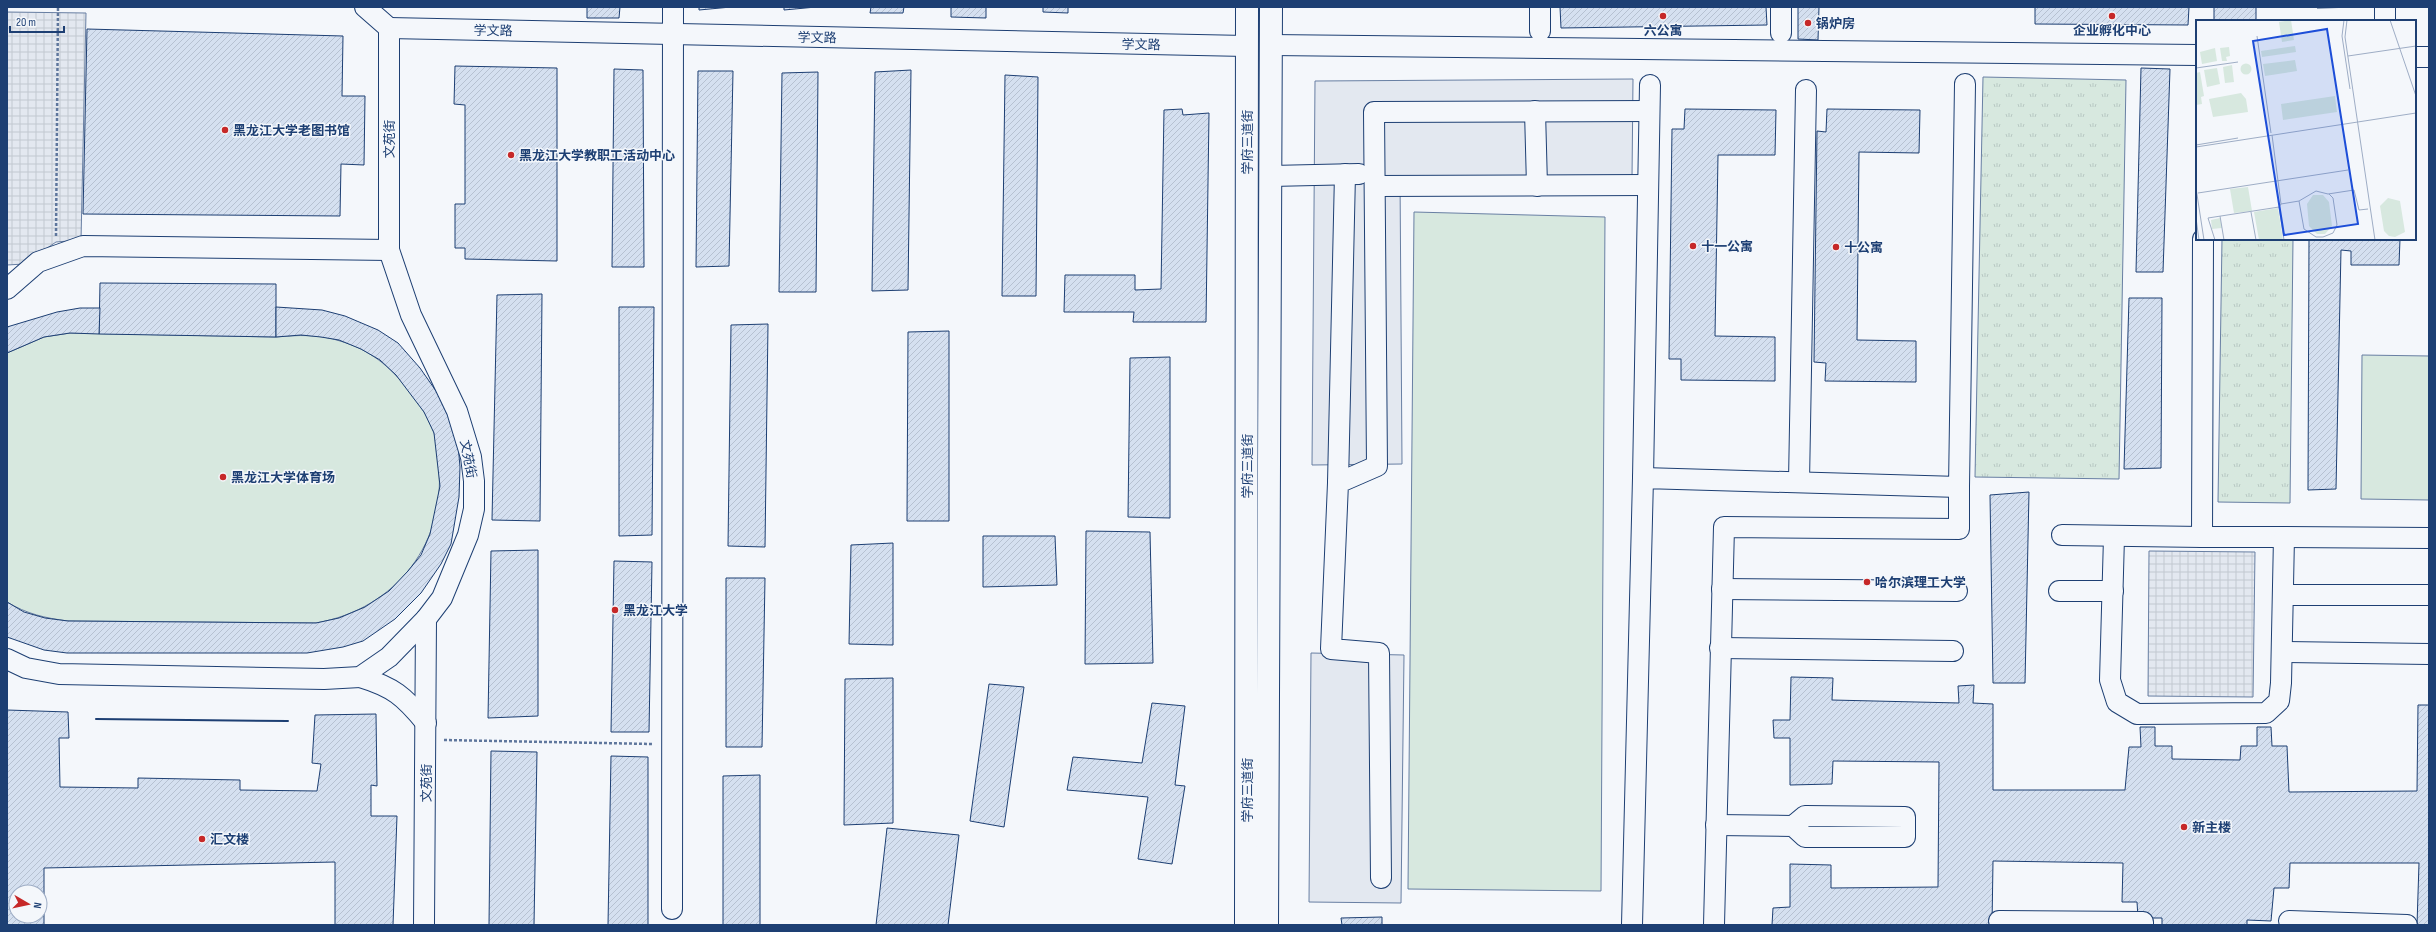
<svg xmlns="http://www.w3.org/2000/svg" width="2436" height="932" font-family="'Sofia Sans Condensed','Noto Sans SC',sans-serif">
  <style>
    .grass { fill: #d7e8df; stroke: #687fa3 }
    .park { fill: url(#park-tufts); stroke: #687fa3 }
    .parking { fill: #e3e8f0; stroke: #687fa3 }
    .plaza { fill: url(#plaza-grid); stroke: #687fa3 }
    .building { fill: url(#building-hatch); stroke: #1d3f73; fill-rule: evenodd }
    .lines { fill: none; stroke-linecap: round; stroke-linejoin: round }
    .minor-casing { stroke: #1d3f73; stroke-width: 22 }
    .major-casing { stroke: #1d3f73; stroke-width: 24 }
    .path { stroke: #5e769c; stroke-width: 2.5; stroke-dasharray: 3 2; stroke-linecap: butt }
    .minor { stroke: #f4f7fb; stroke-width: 20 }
    .major { stroke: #f4f7fb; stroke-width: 22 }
    .wall { stroke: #1d3f73; stroke-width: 2 }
    .poi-dot { fill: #c62828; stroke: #f4f7fb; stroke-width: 1.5 }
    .labels { text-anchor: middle; stroke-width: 3; stroke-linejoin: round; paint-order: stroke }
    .poi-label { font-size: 13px; font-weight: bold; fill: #1d3f73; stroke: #f4f7fb; text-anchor: start }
    .street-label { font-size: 13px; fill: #1d3f73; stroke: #f4f7fb }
    .inset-road { fill: none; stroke: #9eadc5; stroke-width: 1 }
    .view { fill: #1d4ed8; fill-opacity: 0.15; stroke: #1d4ed8; stroke-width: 2 }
    .inset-edge { fill: none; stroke: #1d3f73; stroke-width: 2 }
  </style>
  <defs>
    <pattern id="park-tufts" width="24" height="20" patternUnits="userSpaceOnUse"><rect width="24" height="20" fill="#d7e8df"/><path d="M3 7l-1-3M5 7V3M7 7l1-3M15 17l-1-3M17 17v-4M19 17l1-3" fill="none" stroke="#b8c8c3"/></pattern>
    <pattern id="plaza-grid" width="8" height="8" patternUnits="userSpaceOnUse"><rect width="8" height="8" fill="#e3e8f0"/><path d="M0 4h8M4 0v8" fill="none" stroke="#c2c8d1"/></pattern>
    <pattern id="building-hatch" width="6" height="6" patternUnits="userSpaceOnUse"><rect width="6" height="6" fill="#d5e0f0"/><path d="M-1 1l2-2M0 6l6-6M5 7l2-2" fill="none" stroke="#b6c1d1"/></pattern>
  </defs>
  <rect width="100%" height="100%" fill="#f4f7fb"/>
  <!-- grass -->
  <g class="grass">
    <path d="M1414,212L1605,217L1601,891L1408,889Z"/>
    <path d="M70,333L276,337C298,335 319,334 340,341C369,349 391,367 409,391C419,404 429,417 434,433C437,441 437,451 438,460C449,542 396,609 316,623L68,621C45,618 27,614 7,602V353L44,337Z"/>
    <path d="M2362,355L2429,356V500L2361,499Z"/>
  </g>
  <!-- park -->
  <g class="park">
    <path d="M1983,77L2126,80L2119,479L1975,477Z"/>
    <path d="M2222,239H2293L2290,503L2218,502Z"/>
  </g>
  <!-- parking -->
  <g class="parking">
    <path d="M1633,79L1632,178L1400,176L1402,464L1312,465L1315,81Z"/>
    <path d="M1311,653L1404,655L1401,903L1309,902Z"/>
  </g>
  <!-- plaza -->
  <g class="plaza">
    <path d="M7,12L86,13L81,240L56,242L24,264L7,265Z"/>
    <path d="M2149,551L2255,552L2253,697L2148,696Z"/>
  </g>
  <!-- building -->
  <g class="building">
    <path d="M587,7H620L619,18H587Z"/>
    <path d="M699,7H731L699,10Z"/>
    <path d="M784,7H816L784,10Z"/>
    <path d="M871,7H904L903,13H870Z"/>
    <path d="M951,7H986V18L951,17Z"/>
    <path d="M1043,7H1068V13L1043,12Z"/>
    <path d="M1560,7H1766L1767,25L1561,28Z"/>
    <path d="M1798,7H1819L1818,40L1798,39Z"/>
    <path d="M2035,7H2189L2188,25L2035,24Z"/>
    <rect x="2214" y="7" width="42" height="14"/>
    <path d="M2317,7H2360L2317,8Z"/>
    <path d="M87,29L343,36L342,96H365L364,165L341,164L340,216L83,214Z"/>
    <path d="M455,66L557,68V261L465,259V248H455V204H465V105L454,104Z"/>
    <path d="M2141,68L2170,69L2163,272H2136Z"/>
    <path d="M614,69L643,70L644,267H612Z"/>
    <path d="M911,70L908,290L872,291L875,72Z"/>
    <path d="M698,71H733L729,266L696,267Z"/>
    <path d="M818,72L816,292H779L782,73Z"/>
    <path d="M1005,75L1038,77L1036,296H1002Z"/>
    <path d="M1182,109L1183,115L1209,113L1206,322H1133L1134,312H1064L1065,275H1135V290L1161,289L1164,110Z"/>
    <path d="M1685,109L1776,110L1775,155H1718L1715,336L1775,337V381L1681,380V359H1669L1672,129H1684Z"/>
    <path d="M1827,109L1920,110L1919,153L1859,152L1857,340L1916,341V382L1825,381L1826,363L1814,362L1817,131L1826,132Z"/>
    <path d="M2309,239H2400L2399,265H2351V251L2341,250L2336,489L2308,490Z"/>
    <path d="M100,283L276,284V337L99,334Z"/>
    <path d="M542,294L540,521L492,520L497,295Z"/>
    <path d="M2129,298H2162L2161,468L2124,469Z"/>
    <path d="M276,307L322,310L345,316L378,330L398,343L420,368L443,401L458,444L460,467L459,497L451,544L441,564L421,593L395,619L363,641L343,647L307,653H67L44,650L7,637V602L24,612L45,618L68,621L316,623L339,618L365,607L389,591L408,571L421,555L430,534L440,486L434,433L424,412L396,375L380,360L361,349L339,340L321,337L301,335L276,337Z"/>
    <path d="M619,307H654L652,535L619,536Z"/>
    <path d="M80,308H100L99,334L70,333L44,337L7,353V327L57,312Z"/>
    <path d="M768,324L765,547L728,546L731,325Z"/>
    <path d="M949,331V521H907L908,332Z"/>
    <path d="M1170,357V518L1128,517L1130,358Z"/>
    <path d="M2029,492L2025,683H1993L1990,495Z"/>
    <path d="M1086,531L1150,532L1153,663L1085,664Z"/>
    <path d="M983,536H1055L1057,585L983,587Z"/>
    <path d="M893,543V645L849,644L851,545Z"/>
    <path d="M538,550V716L488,718L491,551Z"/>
    <path d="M614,561L652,562L649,732H611Z"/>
    <path d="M726,578H765L762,747H726Z"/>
    <path d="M1791,677L1833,678L1832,700L1959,703L1958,686L1974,685L1973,703L1993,704V790H2125L2129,747H2141L2140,727H2155V746H2172V759L2240,760L2241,746H2257V727H2271L2272,746H2287L2289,792L2417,791L2418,705H2429V925H2417L2419,863H2290L2289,888H2274L2271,921L2247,920V925H2162V918H2138L2137,902H2122L2123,863L1993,861L1992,925H1772L1773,908L1790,907V864L1831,865V888L1938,887L1939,762L1833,761L1832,784L1790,785V738H1774L1773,720H1790Z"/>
    <path d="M893,678V823L844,825L845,679Z"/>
    <path d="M989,684L1024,687L1004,827L970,821Z"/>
    <path d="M1152,703L1185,706L1175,785L1185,786L1172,864L1138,859L1148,797L1067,790L1073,757L1142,763Z"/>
    <path d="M7,710L68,712L69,738H59L60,787L138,788V778L240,780V790L317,791L321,764L312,763L315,715L376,714L377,786L371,785V816H397L393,925H335V862L44,868V925H7ZM16,892H40V916H16Z"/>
    <path d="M491,751L537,752L534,925H489Z"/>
    <path d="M611,756L648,757V925H608Z"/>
    <path d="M760,775V925H723V776Z"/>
    <path d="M887,828L959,835L948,925H876Z"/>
    <path d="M1382,917V925H1342L1341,918Z"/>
  </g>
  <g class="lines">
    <defs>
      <g id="minor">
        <path d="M365,7L389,28V250L411,315L457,411L471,457L474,481V509L468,535L442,598L426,619L424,925"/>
        <path d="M1781,7V33"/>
        <path d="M2385,21V7"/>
        <path d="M389,28L1246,46"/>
        <path d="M1540,31V7"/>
        <path d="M1271,45L2197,55"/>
        <path d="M2415,57H2429"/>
        <path d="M1535,111L1537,186"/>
        <path d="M1271,176L1359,174"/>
        <path d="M1375,186L1648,185"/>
        <path d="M7,289L38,262L83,246L389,250"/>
        <path d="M1643,478L1650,85"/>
        <path d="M1799,482L1806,90"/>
        <path d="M1338,483L1345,174"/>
        <path d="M2062,535L2202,537"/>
        <path d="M2114,537L2110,680L2117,702L2137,714L2266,713L2279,701L2281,683L2284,537H2202L2203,239"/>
        <path d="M2284,537L2429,538"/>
        <path d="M1722,589L1957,591"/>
        <path d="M2059,591H2113"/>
        <path d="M2283,595H2429"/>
        <path d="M1720,648L1953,651"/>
        <path d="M2282,652L2429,654"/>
        <path d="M7,659L26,668L59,674L324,679L360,677L389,657L426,619"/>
        <path d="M360,677C393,687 404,696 426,723"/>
        <path d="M1716,825L1793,826L1805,816L1905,817V837H1805L1793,826"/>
        <path d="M1381,878L1379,653L1331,649L1338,483L1377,466L1374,112L1649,111"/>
        <path d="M672,909L673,7"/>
        <path d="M1999,921L2143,922V925"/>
        <path d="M2289,921L2407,925"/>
        <path d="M1632,925L1643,478L1959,487L1965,84"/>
        <path d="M1714,925L1724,527L1959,529V487"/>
      </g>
      <g id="major">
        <path d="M1246,925L1247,7"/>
        <path d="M1267,925L1271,7"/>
      </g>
    </defs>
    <!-- minor casing -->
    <use href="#minor" class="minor-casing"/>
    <!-- major casing -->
    <use href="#major" class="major-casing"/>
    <!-- path -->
    <g class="path">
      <path d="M56,236L58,7"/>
      <path d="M444,740L653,744"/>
    </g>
    <!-- minor -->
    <use href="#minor" class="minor"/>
    <!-- major -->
    <use href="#major" class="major"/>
    <!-- wall -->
    <path class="wall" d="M96,719L288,721"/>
  </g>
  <!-- markers -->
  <g class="poi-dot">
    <circle cx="1663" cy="16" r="4"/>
    <circle cx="2112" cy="16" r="4"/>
    <circle cx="1808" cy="23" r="4"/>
    <circle cx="225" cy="130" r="4"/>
    <circle cx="511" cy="155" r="4"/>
    <circle cx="1693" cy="246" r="4"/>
    <circle cx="1836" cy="247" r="4"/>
    <circle cx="223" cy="477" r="4"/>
    <circle cx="1867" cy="582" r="4"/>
    <circle cx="615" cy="610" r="4"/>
    <circle cx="2184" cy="827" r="4"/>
    <circle cx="202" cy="839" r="4"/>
  </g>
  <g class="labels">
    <!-- poi labels -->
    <g class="poi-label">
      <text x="1816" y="28">锅炉房</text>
      <text x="1663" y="35" text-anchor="middle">六公寓</text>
      <text x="2112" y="35" text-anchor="middle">企业孵化中心</text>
      <text x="233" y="135">黑龙江大学老图书馆</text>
      <text x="519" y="160">黑龙江大学教职工活动中心</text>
      <text x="1701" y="251">十一公寓</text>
      <text x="1844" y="252">十公寓</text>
      <text x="231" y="482">黑龙江大学体育场</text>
      <text x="1875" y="587">哈尔滨理工大学</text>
      <text x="623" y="615">黑龙江大学</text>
      <text x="2192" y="832">新主楼</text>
      <text x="210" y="844">汇文楼</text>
    </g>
    <!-- street labels -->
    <g class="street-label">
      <text transform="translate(493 30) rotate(1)" y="5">学文路</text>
      <text transform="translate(817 37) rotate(1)" y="5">学文路</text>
      <text transform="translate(1141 44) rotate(1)" y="5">学文路</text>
      <text transform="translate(389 139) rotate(-90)" y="5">文苑街</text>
      <text transform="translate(1247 142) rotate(-90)" y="5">学府三道街</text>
      <text transform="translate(469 459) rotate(79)" y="5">文苑街</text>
      <text transform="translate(1247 466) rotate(-90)" y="5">学府三道街</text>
      <text transform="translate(426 783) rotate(-90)" y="5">文苑街</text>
      <text transform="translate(1247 790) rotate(-90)" y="5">学府三道街</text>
    </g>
  </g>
  <!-- overview -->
  <g transform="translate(2196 20)">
    <rect width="220" height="220" fill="#f4f7fb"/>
    <path d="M95,0L98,20L86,22L83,2ZM4,52L8,76L5,77L6,84L0,85V53ZM45,73L50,79L52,92L17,97L13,79ZM139,76L141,92L87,100L85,84ZM117,175H127L133,182L136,206L129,214H121L113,206L111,184ZM192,178L204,181L209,212L199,217L193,216L188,211L184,186ZM82,188L87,220H63L58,192Z" fill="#d7e8df"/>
    <path d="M24,198L26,208L16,209L15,200Z" fill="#d7e8df"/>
    <path d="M99,26L100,32L66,37L65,31ZM33,27L34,36L30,37L31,41H26L24,28ZM19,28L21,41L6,44L4,32ZM99,40L101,51L69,56L67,44ZM44.5 49a5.5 5.5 0 1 1 11 0a5.5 5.5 0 1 1-11 0ZM36,45L38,62L29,63L27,47ZM21,48L24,64L11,67L8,50ZM52,167L56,191L38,193L34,169Z" fill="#d7e8df"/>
    <path class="inset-road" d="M148,0L146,16L154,69M151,0L149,17L179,220M194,0L220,76M61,16L75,113M152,36L220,26M0,48L42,42M76,115L85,184M0,125L42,118M0,127L220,93M0,168L8,220M2,173L152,150M103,181L108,209L120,217H127L137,213L141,205L137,178L133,174M83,187L88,220M55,192L60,220M24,196L28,220M0,198L3,220M19,220L12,198L83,187L85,184L103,181L120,171L132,174L158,170L163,190L172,189"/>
    <path class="view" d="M131,9L162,204L88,215L57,21Z"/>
    <rect width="220" height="220" class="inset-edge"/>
  </g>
  <!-- border -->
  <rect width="2436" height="932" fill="none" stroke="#1d3f73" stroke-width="16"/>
  <!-- north arrow -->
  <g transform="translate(28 904) rotate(99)"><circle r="19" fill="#f4f7fb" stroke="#9eadc5"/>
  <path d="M0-3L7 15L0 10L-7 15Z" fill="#c62828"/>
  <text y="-6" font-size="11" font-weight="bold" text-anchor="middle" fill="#1d3f73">N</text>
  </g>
  <!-- scale -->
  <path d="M10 26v6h54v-6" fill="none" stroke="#1d3f73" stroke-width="2"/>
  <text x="16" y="26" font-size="12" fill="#1d3f73" stroke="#f4f7fb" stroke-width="3" paint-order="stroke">20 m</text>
</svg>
